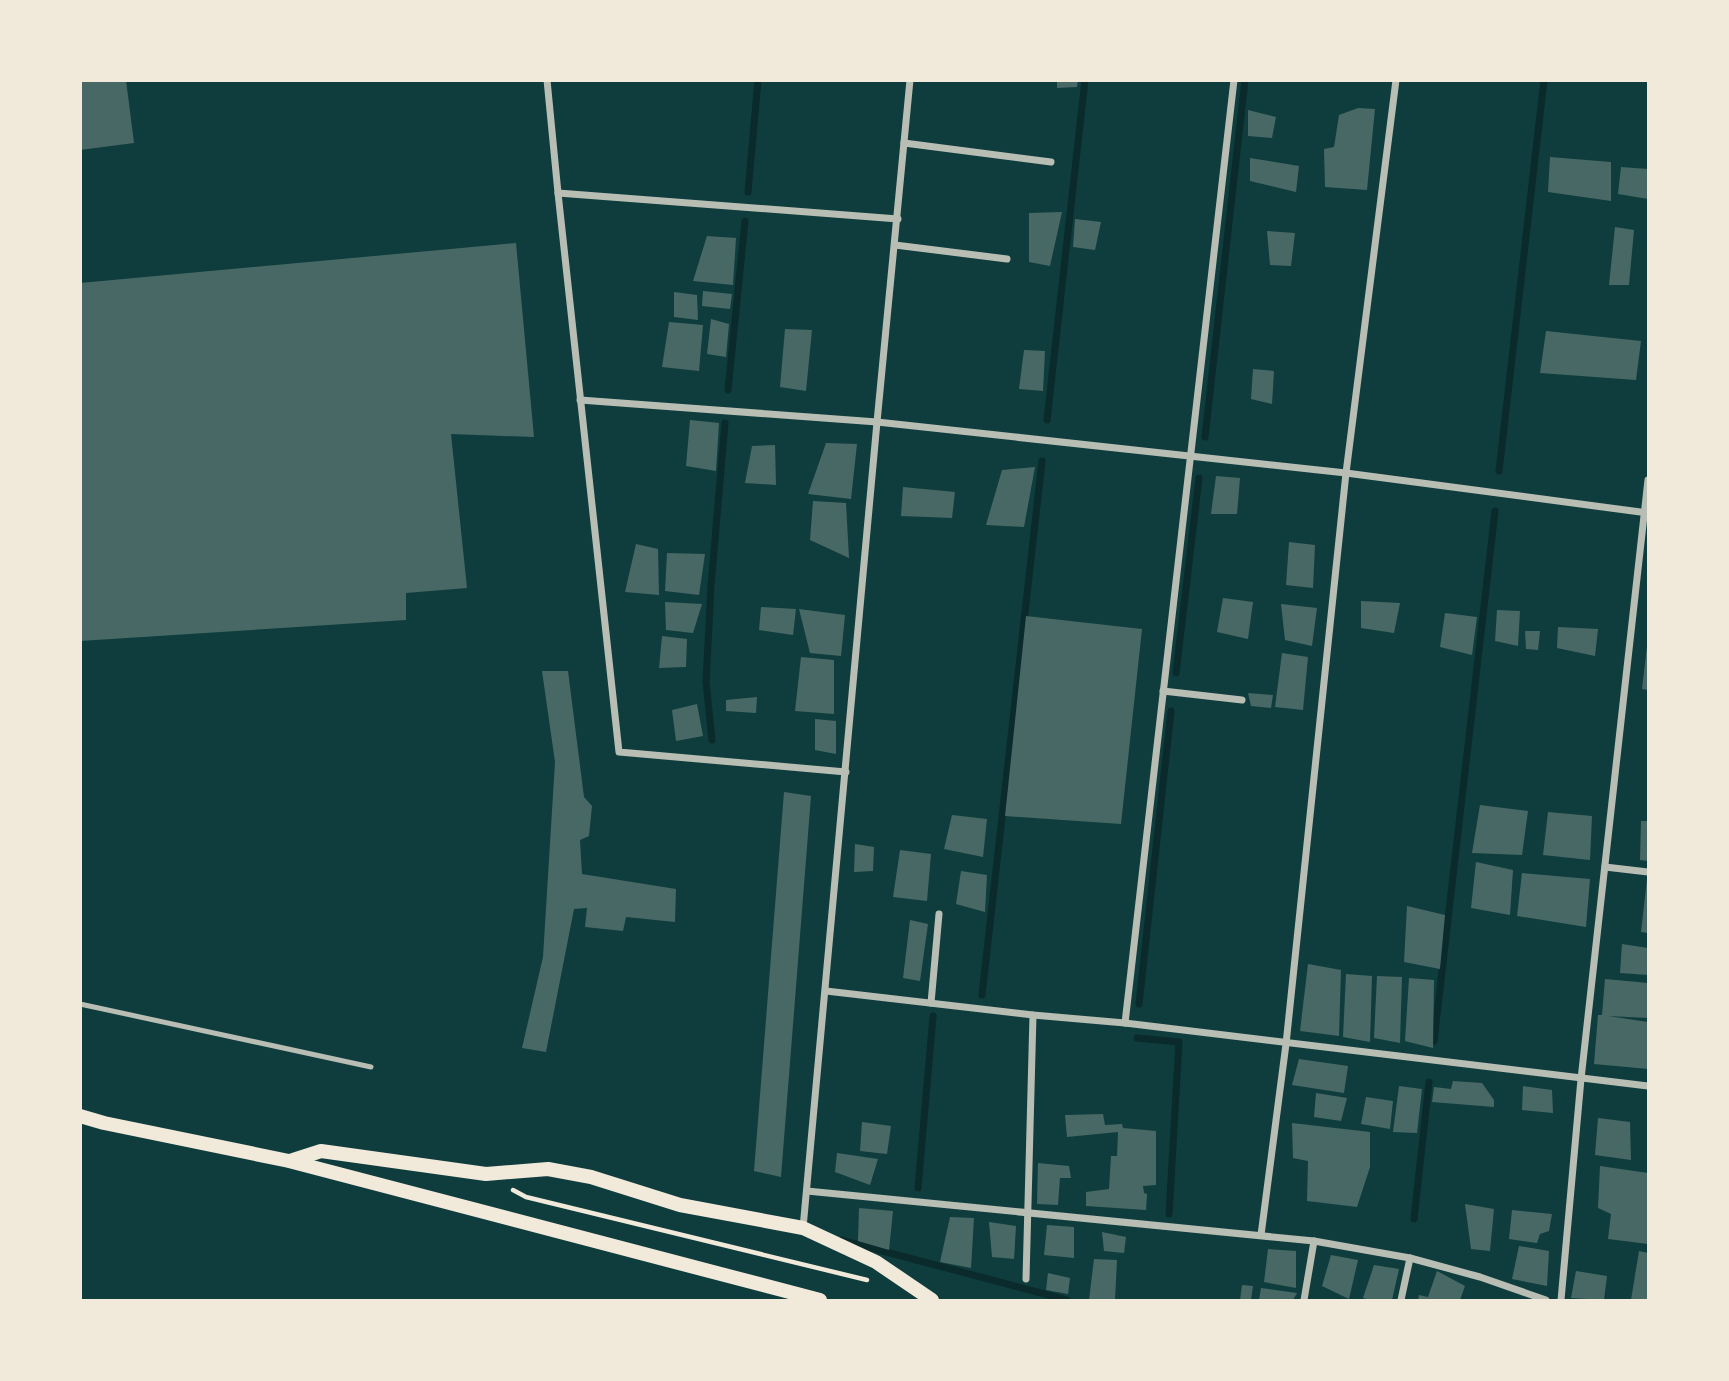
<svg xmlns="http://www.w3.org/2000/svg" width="1729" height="1381" font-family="'Titillium Web',sans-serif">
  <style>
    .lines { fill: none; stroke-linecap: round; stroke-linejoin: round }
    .stream { stroke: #0a2a2b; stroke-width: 7 }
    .building { fill: #486865 }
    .path { stroke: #f1e9da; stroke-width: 4.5 }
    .service { stroke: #b8beb3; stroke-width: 5 }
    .minor { stroke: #b8beb3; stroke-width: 7 }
    .secondary { stroke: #f1e9da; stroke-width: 14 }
  </style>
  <rect width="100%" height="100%" fill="#0f3d3e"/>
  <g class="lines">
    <!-- stream -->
    <g class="stream">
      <path d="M748,192L758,80"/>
      <path d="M728,390L745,221"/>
      <path d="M1047,420L1085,80"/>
      <path d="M1205,437L1245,80"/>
      <path d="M1499,471L1544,80"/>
      <path d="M1176,673L1199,478"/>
      <path d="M712,740L706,682L711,586L725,423"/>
      <path d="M982,995L1042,461"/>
      <path d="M1139,1004L1171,711"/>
      <path d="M1137,1038L1179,1042L1169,1214"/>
      <path d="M1434,1041L1495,511"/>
      <path d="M918,1188L933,1016"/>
      <path d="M1414,1219L1429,1082"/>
      <path d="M841,1240L1067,1300"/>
    </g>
  </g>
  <!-- building -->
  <g class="building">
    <path d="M80,80H126L134,143L80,150Z"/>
    <path d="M1057,80H1078L1077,87L1057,88Z"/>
    <path d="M1358,108L1375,109L1367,190L1325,187L1324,149L1334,147L1339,115Z"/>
    <path d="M1248,110L1276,117L1272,138L1248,136Z"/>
    <path d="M1550,157L1611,162V201L1548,192Z"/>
    <path d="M1250,158L1299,166L1296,192L1250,181Z"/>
    <path d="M1621,167L1648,169V199L1618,194Z"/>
    <path d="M1062,212L1050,266L1029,262V213Z"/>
    <path d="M1075,219L1101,222L1095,250L1073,247Z"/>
    <path d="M1615,227L1634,230L1629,285H1609Z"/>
    <path d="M1267,231L1295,233L1291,266L1270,265Z"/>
    <path d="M707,236L736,238L733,285L693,281Z"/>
    <path d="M516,243L534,437L451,434L467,588L406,593V620L80,641V283Z"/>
    <path d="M703,291L732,294L730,309L702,306Z"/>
    <path d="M674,292L697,295L698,320L674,317Z"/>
    <path d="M711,319L729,324L726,357L707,354Z"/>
    <path d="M669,322L703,325L699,371L662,367Z"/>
    <path d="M785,329L812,330L806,391L780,387Z"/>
    <path d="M1546,331L1641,341L1636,380L1540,373Z"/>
    <path d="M1024,350L1045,351L1043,391L1019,389Z"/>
    <path d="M1253,369L1274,371L1272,404L1251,399Z"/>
    <path d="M690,420L719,423L716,471L686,466Z"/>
    <path d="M826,443L857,444L851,499L808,494Z"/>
    <path d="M775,445L776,485L745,483L752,446Z"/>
    <path d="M1035,467L1024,527L986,525L1002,470Z"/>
    <path d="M1216,476L1240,478L1237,514H1211Z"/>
    <path d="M903,487L955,492L952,518L901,516Z"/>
    <path d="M813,501L846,503L849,558L810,540Z"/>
    <path d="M1289,542L1315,545L1313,588L1286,585Z"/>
    <path d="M636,544L658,549L659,595L625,592Z"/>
    <path d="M667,553L705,554L699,595L665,591Z"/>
    <path d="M1223,598L1253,602L1248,639L1217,632Z"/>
    <path d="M1361,601L1400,603L1394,633L1361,628Z"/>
    <path d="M665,602L702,604L693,633L666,630Z"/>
    <path d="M1281,604L1317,608L1312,646L1285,640Z"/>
    <path d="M761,607L796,609L793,635L759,630Z"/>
    <path d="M799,609L845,615L841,656L810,653Z"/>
    <path d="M1497,610L1520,611L1518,646L1495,641Z"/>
    <path d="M1445,613L1477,617L1472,655L1440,647Z"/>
    <path d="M1026,616L1142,629L1121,824L1005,816Z"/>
    <path d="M1558,627L1598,629L1595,656L1557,648Z"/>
    <path d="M1525,631H1540L1538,650L1526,649Z"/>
    <path d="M662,636L687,639L686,667L659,668Z"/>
    <path d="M1647,646H1648V690L1642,689Z"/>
    <path d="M1282,653L1308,657L1303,710L1275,707Z"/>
    <path d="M801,657L834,660V714L795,711Z"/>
    <path d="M542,671H568L584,797L592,806L589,836L580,840L582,874L676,889L675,922L626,917L623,931L585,927L587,908L574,909L546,1052L522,1048L543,957L555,762Z"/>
    <path d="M1248,693L1273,695L1271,708L1251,706Z"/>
    <path d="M757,697L756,713L726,711V700Z"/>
    <path d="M697,704L703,736L676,741L672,710Z"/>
    <path d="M815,719L836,721V754L815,750Z"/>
    <path d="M784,792L811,796L781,1177L754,1171Z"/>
    <path d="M1480,805L1528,811L1522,855L1472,853Z"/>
    <path d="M1548,812L1592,816L1590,860L1543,855Z"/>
    <path d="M952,815L987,819L983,857L944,849Z"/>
    <path d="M1641,821H1648V861L1640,860Z"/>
    <path d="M855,844L874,847L873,871L854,872Z"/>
    <path d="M900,850L931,854L927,901L893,897Z"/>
    <path d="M1476,862L1513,870L1510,915L1471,908Z"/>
    <path d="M961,871L987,875L985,912L956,904Z"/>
    <path d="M1522,873L1590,879L1586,927L1517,916Z"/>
    <path d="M1647,879H1648V933L1641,932Z"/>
    <path d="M1407,906L1445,915L1440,969L1404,962Z"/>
    <path d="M910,920L928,924L920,981L903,978Z"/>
    <path d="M1622,944L1648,948V975L1620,973Z"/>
    <path d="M1308,964L1341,970L1339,1036L1300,1031Z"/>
    <path d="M1346,974L1372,976L1370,1042L1343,1037Z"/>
    <path d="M1377,976L1402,977L1400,1043L1374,1038Z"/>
    <path d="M1409,978L1434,980L1433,1048L1405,1041Z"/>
    <path d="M1605,979L1648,983V1018L1608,1016L1648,1022V1069L1594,1064L1598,1015H1602Z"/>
    <path d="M1299,1059L1348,1066L1344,1093L1292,1085Z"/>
    <path d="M1453,1081L1482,1083L1494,1100V1107L1432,1102L1434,1087L1451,1089Z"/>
    <path d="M1399,1086L1422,1089L1417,1133L1393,1132Z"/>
    <path d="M1523,1086L1552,1090L1553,1113L1522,1110Z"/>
    <path d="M1316,1093L1347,1098L1341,1121L1314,1117Z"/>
    <path d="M1366,1097L1393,1101L1390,1129L1361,1124Z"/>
    <path d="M1103,1114L1105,1125L1122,1124L1123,1128L1156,1131V1185L1143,1186L1144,1193L1147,1194L1146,1210L1086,1206V1192L1109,1189L1111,1156H1117L1118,1132L1067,1137L1065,1115Z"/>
    <path d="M1598,1118L1630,1122L1631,1160L1595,1155Z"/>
    <path d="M862,1122L891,1126L887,1154L860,1151Z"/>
    <path d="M1292,1123L1370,1132V1167L1357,1207L1307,1201L1308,1161L1293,1158Z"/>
    <path d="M837,1153L878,1159L870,1185L835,1172Z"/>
    <path d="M1038,1163L1069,1166L1071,1178H1060L1058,1205L1037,1204Z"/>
    <path d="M1600,1166L1648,1173V1244L1608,1239L1611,1214L1598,1208Z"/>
    <path d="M1465,1204L1494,1209L1490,1251L1471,1249Z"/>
    <path d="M859,1208L893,1211L889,1250L858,1241Z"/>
    <path d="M1512,1210L1552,1214L1549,1231L1540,1234L1537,1243L1509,1239Z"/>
    <path d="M950,1217L974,1218L971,1268L940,1262Z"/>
    <path d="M989,1222L1016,1226L1014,1259L992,1257Z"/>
    <path d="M1047,1225L1074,1227V1258L1044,1255Z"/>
    <path d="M1102,1232L1126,1237L1124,1253L1104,1251Z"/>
    <path d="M1519,1246L1549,1251L1547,1286L1512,1279Z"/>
    <path d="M1268,1249L1296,1251V1288L1264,1282Z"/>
    <path d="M1639,1251L1648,1253V1300H1631Z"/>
    <path d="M1331,1255L1358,1260L1349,1299L1322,1286Z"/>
    <path d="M1094,1259L1117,1260L1115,1300H1089Z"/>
    <path d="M1374,1265L1399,1269L1392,1300H1370L1363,1298Z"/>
    <path d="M1437,1271L1465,1286L1460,1300H1418L1419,1295L1428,1297Z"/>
    <path d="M1576,1271L1607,1276L1604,1300L1571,1298Z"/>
    <path d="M1048,1273L1070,1278L1068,1294L1046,1290Z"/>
    <path d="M1242,1285L1253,1286L1251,1300H1240Z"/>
    <path d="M1261,1288L1297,1293L1293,1300H1259Z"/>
  </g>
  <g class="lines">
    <!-- path -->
    <path class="path" d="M513,1190L526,1197L867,1280"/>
    <!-- service -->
    <path class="service" d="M80,1004L371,1067"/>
    <!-- minor -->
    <g class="minor">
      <path d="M547,80L558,193L619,752L846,772"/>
      <path d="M904,143L1051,162"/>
      <path d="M558,193L898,219"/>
      <path d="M895,245L1007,259"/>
      <path d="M580,400L877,422L1346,473L1648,513"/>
      <path d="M1163,691L1242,700"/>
      <path d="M1605,867L1648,872"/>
      <path d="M826,991L1033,1015L1125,1023L1648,1086"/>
      <path d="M931,1003L939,914"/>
      <path d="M1125,1023L1234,80"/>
      <path d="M807,1191L1314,1241L1410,1258L1480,1277L1546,1300"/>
      <path d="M803,1228L877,422L910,80"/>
      <path d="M1261,1235L1286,1044L1346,473L1396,80"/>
      <path d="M1026,1279L1033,1015"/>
      <path d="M1304,1300L1314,1241"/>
      <path d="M1401,1300L1410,1258"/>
      <path d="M1561,1300L1581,1079L1648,480"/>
    </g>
    <!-- secondary -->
    <g class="secondary">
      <path d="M80,1116L104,1123L289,1161L820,1300"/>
      <path d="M290,1161L321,1151L486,1174L548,1169L591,1177L680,1205L803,1228L876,1262L932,1300"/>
    </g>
  </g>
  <!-- border -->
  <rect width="1729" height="1381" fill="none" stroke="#f1e9da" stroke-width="164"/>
</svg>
